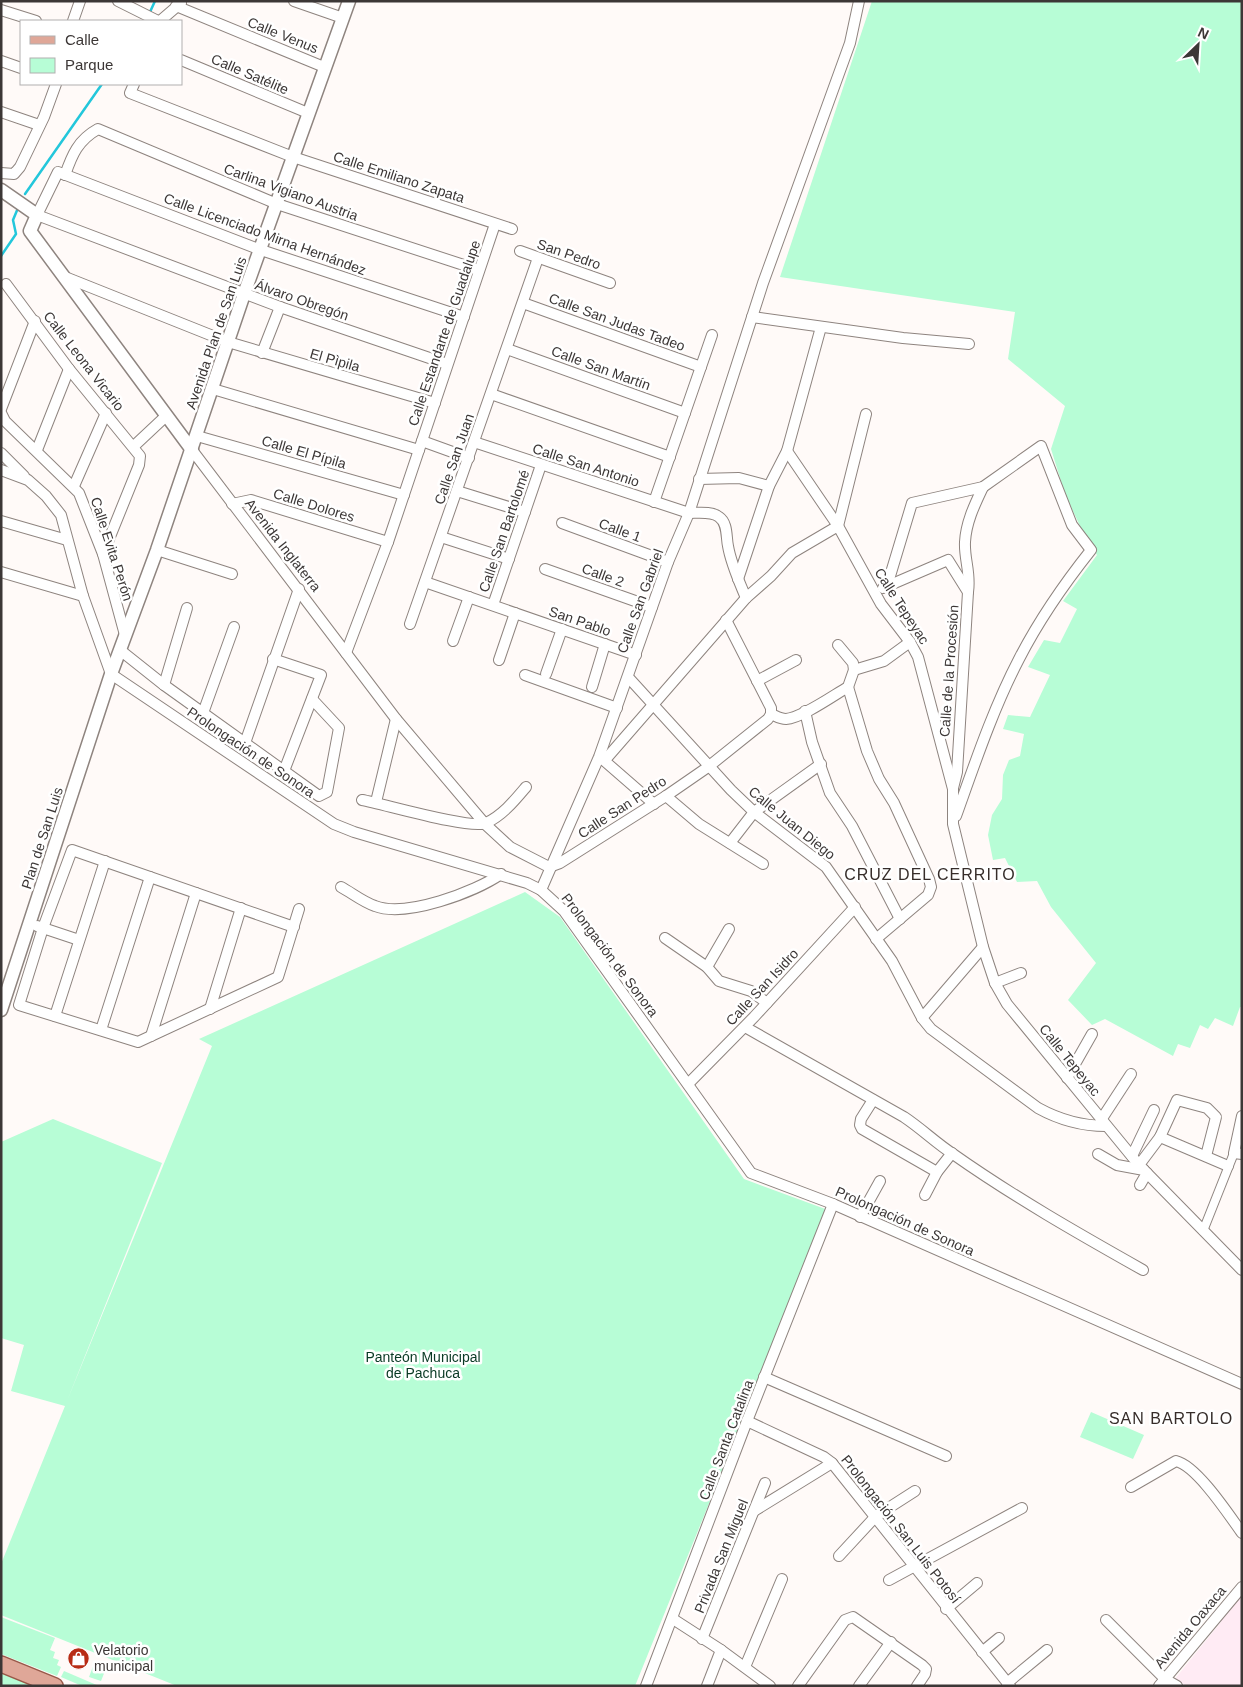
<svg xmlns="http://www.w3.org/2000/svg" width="1243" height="1687" font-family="Helvetica,sans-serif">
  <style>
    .education { fill: #ffebf4 }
    .green { fill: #b7fdd6 }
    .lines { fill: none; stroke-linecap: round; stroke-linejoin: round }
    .stream { stroke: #23c7db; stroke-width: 2.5 }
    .pedestrian-casing { stroke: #8e847f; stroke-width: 10 }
    .minor-casing { stroke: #8e847f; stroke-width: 12 }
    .tertiary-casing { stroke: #8e847f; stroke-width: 15 }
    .primary-casing { stroke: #985949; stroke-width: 18 }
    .pedestrian { stroke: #fff; stroke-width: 8 }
    .minor { stroke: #fff; stroke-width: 10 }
    .tertiary { stroke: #fff; stroke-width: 12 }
    .primary { stroke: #dfa798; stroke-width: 15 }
    .labels { text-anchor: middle; stroke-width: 5; stroke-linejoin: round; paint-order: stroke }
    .street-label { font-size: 14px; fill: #3c3736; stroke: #fff }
    .park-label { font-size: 14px; fill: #093924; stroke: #fff }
    .poi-label { font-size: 14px; fill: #3c3736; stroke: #fff; text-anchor: start }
    .quarter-label { font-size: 16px; letter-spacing: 1px; fill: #362d2a; stroke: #fff }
  </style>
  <rect width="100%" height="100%" fill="#fffaf8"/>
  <!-- education -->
  <path class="education" d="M1242,1587V1686H1187L1175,1679L1221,1622L1216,1618Z"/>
  <!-- green -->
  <g class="green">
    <path d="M872,1H1242V1007H1240L1233,1026L1215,1018L1208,1029L1200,1025L1190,1048L1178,1044L1173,1056L1105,1019L1092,1025L1068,1000L1096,963L1051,907L1037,881L1017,882L1005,858L993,860L988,835L992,815L1002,799L1003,775L1009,760L1020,756L1024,734L1003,729L1008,715L1030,717L1050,675L1028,667L1044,640L1060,643L1077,609L1063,601L1097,555L1086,539L1065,494L1051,449L1065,406L1008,359L1015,312L780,277Z"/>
    <path d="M525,892L560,917L744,1179L828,1210L635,1686H177L1,1615V1564L65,1406L11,1391L24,1345L1,1338V1142L53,1119L162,1163L67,1401L212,1046L199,1039Z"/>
    <path d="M1091,1412L1144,1435L1133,1459L1080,1437Z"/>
    <path d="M1,1617L55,1638L50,1650L55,1652L53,1658L59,1660L57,1665L61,1667L57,1676L1,1654Z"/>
    <path d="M95,1661L107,1666L101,1681L89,1677Z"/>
    <path d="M1,1671L37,1686H1Z"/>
    <path d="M64,1671L99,1686H82L61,1677Z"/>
  </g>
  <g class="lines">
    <!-- stream -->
    <g class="stream">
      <path d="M150,12L155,1"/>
      <path d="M25,194L102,84"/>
      <path d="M1,256L16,234L13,220L18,208"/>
    </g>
    <defs>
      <path id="pedestrian" d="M1203,1231L1234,1153"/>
      <g id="minor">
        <path d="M118,1L158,21"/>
        <path d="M294,1L343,18"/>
        <path d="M176,6L324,67"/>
        <path d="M1,10L36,21"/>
        <path d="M73,21L80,1"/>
        <path d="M160,21L181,3"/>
        <path d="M181,60L308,113"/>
        <path d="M1,61L21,68"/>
        <path d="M134,84L130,93L293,157L512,229"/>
        <path d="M1,112L39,125"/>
        <path d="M1,173L14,174L20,167L44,117L56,84"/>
        <path d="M65,175C72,155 78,140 98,129L277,204L479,270"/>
        <path d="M520,251L610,283"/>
        <path d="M65,277L228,342L435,403"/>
        <path d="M6,284L69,369L140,456L139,465L103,554"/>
        <path d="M523,303L701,367"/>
        <path d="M752,317L903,338L969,344"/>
        <path d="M507,349L685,413"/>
        <path d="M262,353L280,307"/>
        <path d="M447,364L280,307L37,215L58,172L261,250L464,317"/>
        <path d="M213,389L419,450"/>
        <path d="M491,394L670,457"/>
        <path d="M1,409L35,321"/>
        <path d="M1,413L5,421L79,493L103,554L125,635"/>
        <path d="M197,436L404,495"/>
        <path d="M422,441L469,458"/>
        <path d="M474,442L689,513C698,513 712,511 719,517C728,523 726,537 728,546C731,564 739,581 746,598"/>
        <path d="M134,446L166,416"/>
        <path d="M37,450L69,369"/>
        <path d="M192,450L396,719L485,824L510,847L549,867L560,863L666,796L708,767L768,719L771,714"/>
        <path d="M787,451L838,526L881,604L910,642L918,657L953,789V824L983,947L995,983L1007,1004L1139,1165L1242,1270"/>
        <path d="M1,453L24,476"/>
        <path d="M1,470L28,480L46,496L61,515L83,596L111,674L334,824L354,832L527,883L541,890L564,911L751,1173L833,1204L1242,1384"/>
        <path d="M699,479L739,478L769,486"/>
        <path d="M74,486L106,413"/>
        <path d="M457,491L525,512"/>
        <path d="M654,502L712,335"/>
        <path d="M232,504L251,500L388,542"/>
        <path d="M1,521L67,540"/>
        <path d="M562,523L668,562"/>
        <path d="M441,537L509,559"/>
        <path d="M157,550L232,574"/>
        <path d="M545,569L652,607"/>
        <path d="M1,572L83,596"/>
        <path d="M738,579L769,486L787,451L821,327"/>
        <path d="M425,582L636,655"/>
        <path d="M887,586L912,503L983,487L1041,446L1072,525L1091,550C1064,584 1039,620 1019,659C993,709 975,763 956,816"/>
        <path d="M883,588L948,560L968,592L957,772L953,788"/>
        <path d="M968,592C971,573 964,559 965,542C966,522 975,504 983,487"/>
        <path d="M493,605L541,465"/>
        <path d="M726,620L771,708V714"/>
        <path d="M410,624L538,258"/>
        <path d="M453,641L469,597"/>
        <path d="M838,645L853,663L854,670"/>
        <path d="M120,650L164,685L319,796L327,792L339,728L312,699"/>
        <path d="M346,653L388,542L495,224"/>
        <path d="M273,659L321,675L284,771"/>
        <path d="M499,660L515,613"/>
        <path d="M854,670L884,661L910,642"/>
        <path d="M546,674L562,629"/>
        <path d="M525,675L617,708"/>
        <path d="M628,677L731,790L754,812L826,867L892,961L922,1018L931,1029L1038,1108C1058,1119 1083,1126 1106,1126"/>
        <path d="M757,681L796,660"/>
        <path d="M164,685L187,608"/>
        <path d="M592,687L605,644"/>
        <path d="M848,687L867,751L879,779L894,803L929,879L931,887L928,895L876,939"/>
        <path d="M805,711L812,742L830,793L852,826L900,919"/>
        <path d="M203,713L234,627"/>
        <path d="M771,714C776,716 780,719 786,719C802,718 834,695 848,687L854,670"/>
        <path d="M245,743L299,589"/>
        <path d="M600,757L654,804"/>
        <path d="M605,760L746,598L771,576L792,553L838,526L866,414"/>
        <path d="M666,796L699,824L763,864"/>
        <path d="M362,800C384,804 471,830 486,823C503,815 515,800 526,787"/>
        <path d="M376,802L396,719"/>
        <path d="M730,843L754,812L821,764"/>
        <path d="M341,887C352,893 363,902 375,906C406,918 475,892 501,874"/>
        <path d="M541,890L599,757L668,562L689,513L763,283L850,43L859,1"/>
        <path d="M37,926L79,940"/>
        <path d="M294,927L72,850L43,928L19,1005L138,1042L278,977L299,909"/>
        <path d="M665,938L707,967L719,981L751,991L767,1003"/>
        <path d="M707,967L729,929"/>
        <path d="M995,983L1021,973"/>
        <path d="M210,1009L241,908"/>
        <path d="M55,1016L105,861"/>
        <path d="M922,1018L983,947"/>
        <path d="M745,1027L904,1117C922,1129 936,1143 953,1154C1014,1197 1079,1234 1143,1270"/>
        <path d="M101,1030L150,877"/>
        <path d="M151,1036L196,893"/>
        <path d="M1067,1078L1092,1034"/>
        <path d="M688,1084L754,1017L855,907"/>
        <path d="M873,1100L861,1119L860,1125L862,1129L937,1172"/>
        <path d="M1242,1116L1234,1153L1242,1154"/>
        <path d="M1101,1120L1131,1074"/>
        <path d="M1160,1137L1228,1166"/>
        <path d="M1098,1154L1117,1165L1144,1170"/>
        <path d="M1132,1156L1154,1110"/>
        <path d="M1139,1165L1160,1137L1177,1100L1207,1108L1216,1117L1206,1156"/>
        <path d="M1140,1185L1147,1173"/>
        <path d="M925,1195L937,1172L952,1153"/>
        <path d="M860,1217L880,1181"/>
        <path d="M764,1377L946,1456"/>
        <path d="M747,1421L824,1457L832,1463L1010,1686"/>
        <path d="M1131,1487L1176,1461C1197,1466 1229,1515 1242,1533"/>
        <path d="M754,1511L832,1463"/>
        <path d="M839,1556L876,1516L915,1491"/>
        <path d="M889,1580L1022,1508"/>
        <path d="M946,1609L977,1583"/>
        <path d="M673,1619L721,1650L770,1686"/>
        <path d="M1106,1620L1165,1679L1177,1686"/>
        <path d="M702,1639L765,1483"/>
        <path d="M982,1652L999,1638"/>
        <path d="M745,1667L782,1579"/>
        <path d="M1007,1683L1047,1650"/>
        <path d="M646,1686L747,1421L833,1204"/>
        <path d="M707,1686L721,1650"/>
        <path d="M798,1686L845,1620L853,1617L922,1665L926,1669L925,1674L917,1686"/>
        <path d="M859,1686L891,1642"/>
        <path d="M1159,1686L1242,1587"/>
      </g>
      <g id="tertiary">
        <path d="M1,190L37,215L30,231L192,450"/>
        <path d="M1,1010L111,674L157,550L244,294L349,1"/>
      </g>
      <path id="primary" d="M1,1664L55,1686"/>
    </defs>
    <!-- pedestrian casing -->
    <use href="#pedestrian" class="pedestrian-casing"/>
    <!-- minor casing -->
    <use href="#minor" class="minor-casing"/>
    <!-- tertiary casing -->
    <use href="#tertiary" class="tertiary-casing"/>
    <!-- primary casing -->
    <use href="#primary" class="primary-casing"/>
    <!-- pedestrian -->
    <use href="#pedestrian" class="pedestrian"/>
    <!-- minor -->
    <use href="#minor" class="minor"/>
    <!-- tertiary -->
    <use href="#tertiary" class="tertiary"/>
    <!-- primary -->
    <use href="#primary" class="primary"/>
  </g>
  <!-- icons -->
  <defs>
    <symbol id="shop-disc" viewBox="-11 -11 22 22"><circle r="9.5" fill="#b82c15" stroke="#fff"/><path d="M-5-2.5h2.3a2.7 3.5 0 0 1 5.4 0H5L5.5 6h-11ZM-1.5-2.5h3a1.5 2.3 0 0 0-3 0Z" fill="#fff"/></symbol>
  </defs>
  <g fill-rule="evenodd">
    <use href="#shop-disc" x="66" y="1646" width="25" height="25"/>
  </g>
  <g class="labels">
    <!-- street labels -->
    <g class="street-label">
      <text transform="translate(283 35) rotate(22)" y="5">Calle Venus</text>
      <text transform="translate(250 74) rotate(23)" y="5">Calle Satélite</text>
      <text transform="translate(399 177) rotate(18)" y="5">Calle Emiliano Zapata</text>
      <text transform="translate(291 192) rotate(20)" y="5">Carlina Vigiano Austria</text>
      <text transform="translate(265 234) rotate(20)" y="5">Calle Licenciado Mirna Hernández</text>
      <text transform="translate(569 254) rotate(19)" y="5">San Pedro</text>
      <text transform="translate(302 300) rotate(19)" y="5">Álvaro Obregón</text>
      <text transform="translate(617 322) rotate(20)" y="5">Calle San Judas Tadeo</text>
      <text transform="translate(216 333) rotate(-71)" y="5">Avenida Plan de San Luis</text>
      <text transform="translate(444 333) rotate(-71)" y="5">Calle Estandarte de Guadalupe</text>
      <text transform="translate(335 360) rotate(16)" y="5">El Pìpila</text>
      <text transform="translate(84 361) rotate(52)" y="5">Calle Leona Vicario</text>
      <text transform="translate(601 368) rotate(20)" y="5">Calle San Martín</text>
      <text transform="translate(304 452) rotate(16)" y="5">Calle El Pípila</text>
      <text transform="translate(454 459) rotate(-71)" y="5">Calle San Juan</text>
      <text transform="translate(586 465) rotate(18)" y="5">Calle San Antonio</text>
      <text transform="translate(314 505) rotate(17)" y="5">Calle Dolores</text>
      <text transform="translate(620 530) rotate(20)" y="5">Calle 1</text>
      <text transform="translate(504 531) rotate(-71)" y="5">Calle San Bartolomé</text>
      <text transform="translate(283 545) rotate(52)" y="5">Avenida Inglaterra</text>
      <text transform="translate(112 549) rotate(72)" y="5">Calle Evita Perón</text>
      <text transform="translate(603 575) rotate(20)" y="5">Calle 2</text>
      <text transform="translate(640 601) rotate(-70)" y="5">Calle San Gabriel</text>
      <text transform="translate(902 606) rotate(57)" y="5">Calle Tepeyac</text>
      <text transform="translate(580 621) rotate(19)" y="5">San Pablo</text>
      <text transform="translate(949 671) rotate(-86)" y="5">Calle de la Procesión</text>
      <text transform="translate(251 752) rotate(34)" y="5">Prolongación de Sonora</text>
      <text transform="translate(622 807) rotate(-33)" y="5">Calle San Pedro</text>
      <text transform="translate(792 823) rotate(39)" y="5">Calle Juan Diego</text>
      <text transform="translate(42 838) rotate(-72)" y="5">Plan de San Luis</text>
      <text transform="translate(610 955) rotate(53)" y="5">Prolongación de Sonora</text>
      <text transform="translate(762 987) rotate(-47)" y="5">Calle San Isidro</text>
      <text transform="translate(1070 1060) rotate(51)" y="5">Calle Tepeyac</text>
      <text transform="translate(905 1221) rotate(24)" y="5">Prolongación de Sonora</text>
      <text transform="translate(726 1440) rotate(-69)" y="5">Calle Santa Catalina</text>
      <text transform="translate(901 1529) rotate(52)" y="5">Prolongación San Luis Potosí</text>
      <text transform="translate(721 1556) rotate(-68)" y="5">Privada San Miguel</text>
      <text transform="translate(1190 1627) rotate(-50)" y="5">Avenida Oaxaca</text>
    </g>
    <!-- park labels -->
    <g class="park-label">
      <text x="423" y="1362">Panteón Municipal<tspan x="423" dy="16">de Pachuca</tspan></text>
    </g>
    <!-- poi labels -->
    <g class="poi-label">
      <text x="94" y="1655">Velatorio<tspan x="94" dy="16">municipal</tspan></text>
    </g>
    <!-- quarter labels -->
    <g class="quarter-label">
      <text x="930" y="880">CRUZ DEL CERRITO</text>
      <text x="1171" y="1424">SAN BARTOLO</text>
    </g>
  </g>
  <!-- border -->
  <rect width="1243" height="1687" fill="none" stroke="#3c3736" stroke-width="5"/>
  <!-- legend -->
  <rect x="20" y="20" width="162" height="65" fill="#ffffff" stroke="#b1afaf"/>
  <rect x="30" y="36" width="25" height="8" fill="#dfa798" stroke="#b1afaf"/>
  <text x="65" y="45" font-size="15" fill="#3c3736">Calle</text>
  <rect x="30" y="58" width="25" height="15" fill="#b7fdd6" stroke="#b1afaf"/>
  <text x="65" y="70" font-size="15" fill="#3c3736">Parque</text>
  <!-- north arrow -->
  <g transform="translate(1198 45) rotate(25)" stroke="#ffffff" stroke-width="4" paint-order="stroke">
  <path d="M0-4L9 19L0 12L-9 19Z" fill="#3c3736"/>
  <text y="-8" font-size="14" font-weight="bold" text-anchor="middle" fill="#3c3736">N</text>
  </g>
</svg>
